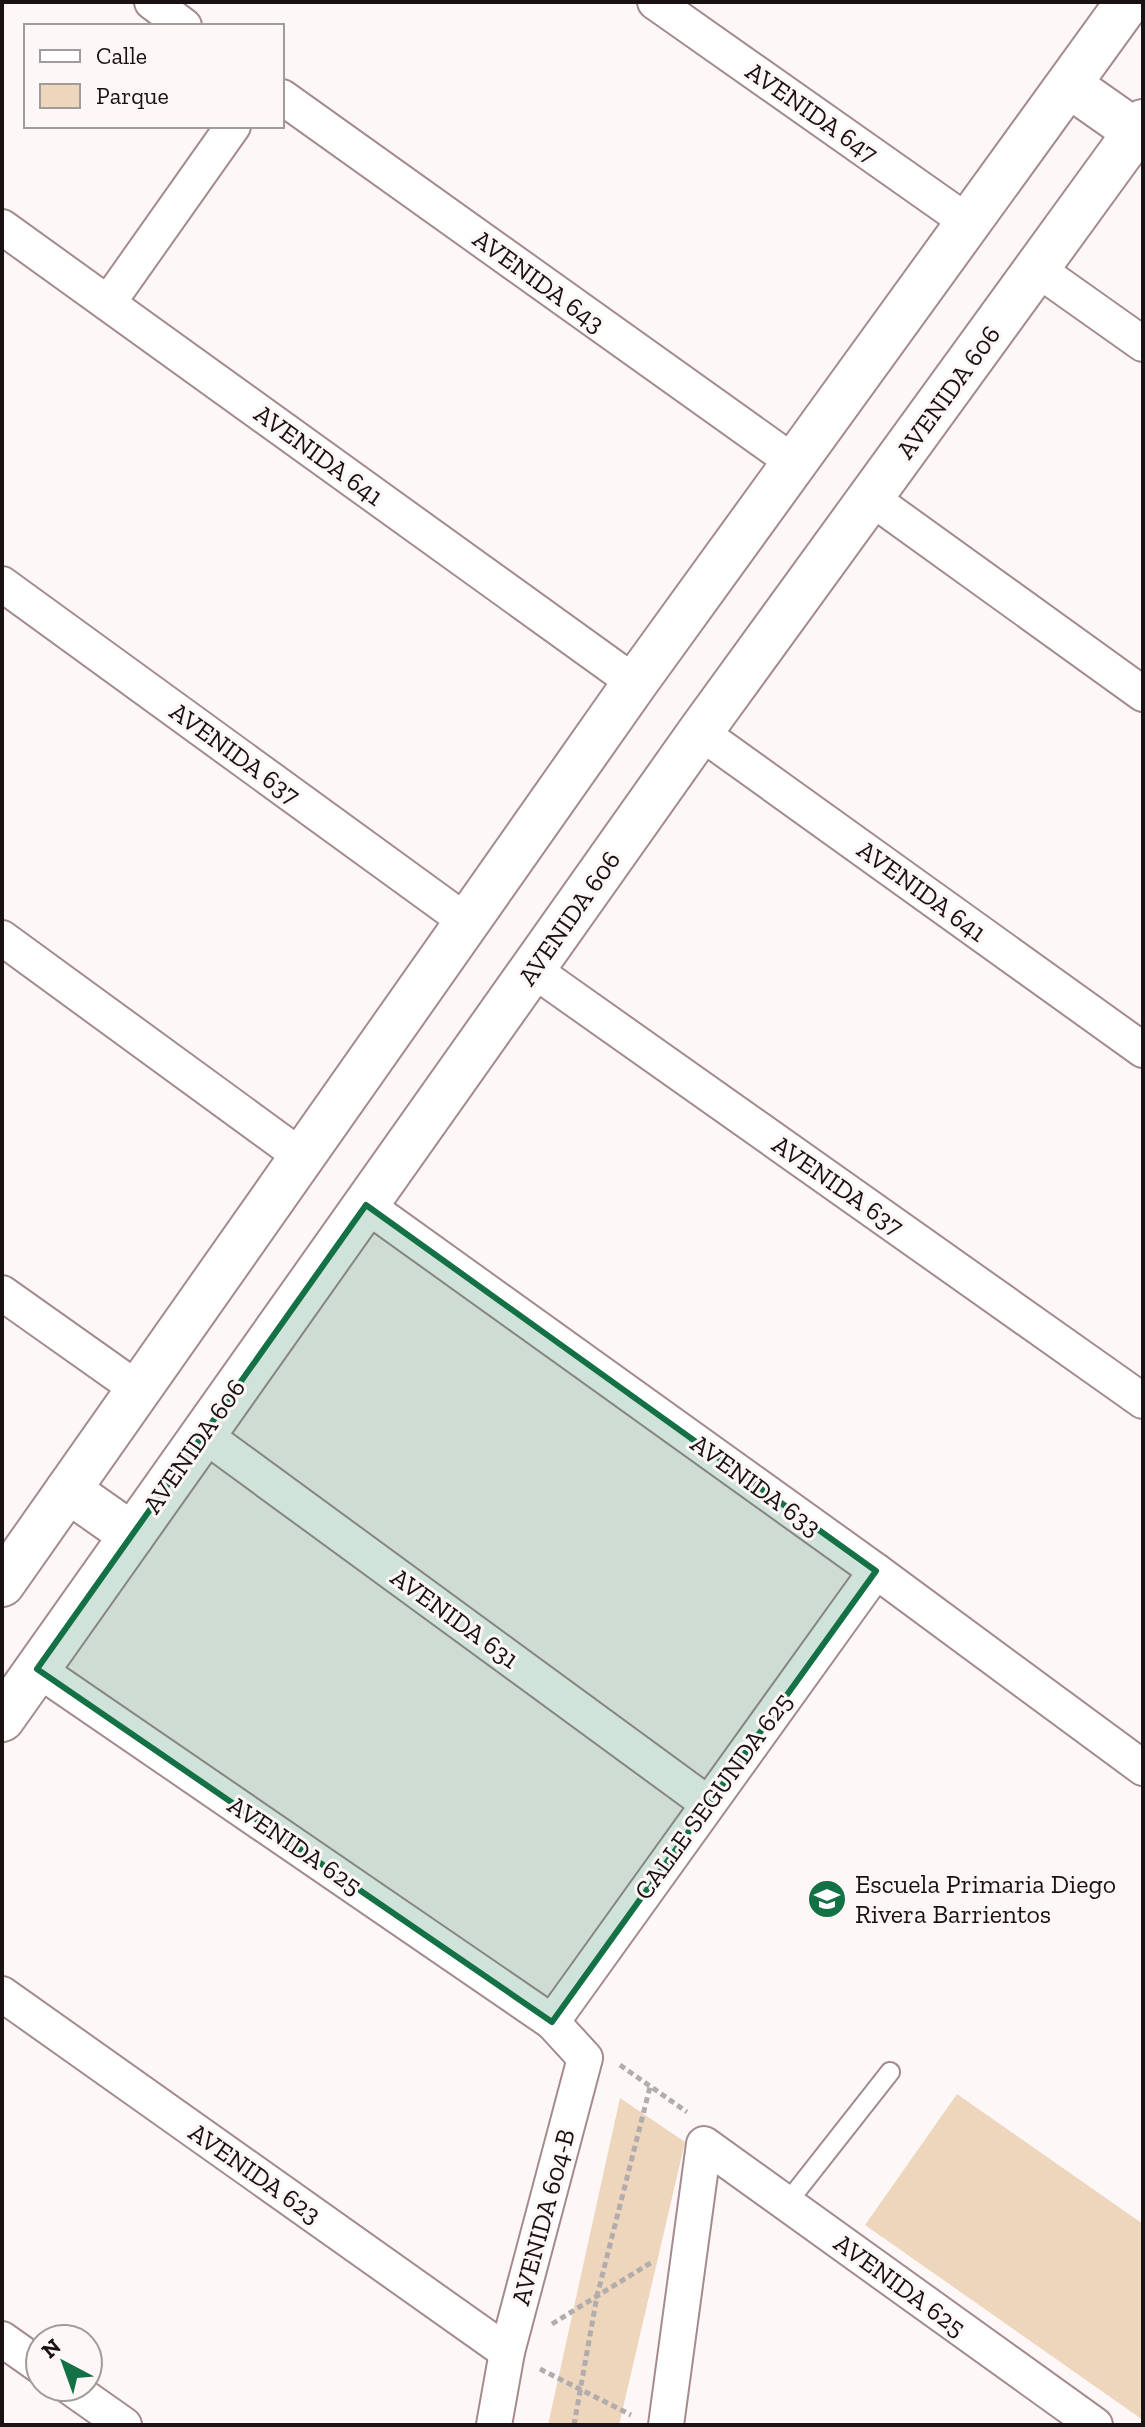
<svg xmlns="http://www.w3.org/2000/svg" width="1145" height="2427" font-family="'Zilla Slab',serif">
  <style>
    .green { fill: #edd6bb }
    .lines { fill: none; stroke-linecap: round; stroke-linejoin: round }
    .lane-casing { stroke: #a48b8d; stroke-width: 22 }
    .street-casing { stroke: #a48b8d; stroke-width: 38 }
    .secondary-casing { stroke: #a48b8d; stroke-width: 48 }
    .path { stroke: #b3acac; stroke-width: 5; stroke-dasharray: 6 4; stroke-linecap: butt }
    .lane { stroke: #fff; stroke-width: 18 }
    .street { stroke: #fff; stroke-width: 34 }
    .secondary { stroke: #fff; stroke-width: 44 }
    .marked { fill: #147146; fill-opacity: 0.2; stroke: #147146; stroke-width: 6; stroke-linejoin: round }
    .labels { text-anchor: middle; stroke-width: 6; stroke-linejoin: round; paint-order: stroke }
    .street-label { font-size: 26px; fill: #1a1112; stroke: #fdf7f7 }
    .poi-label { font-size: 26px; fill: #1a1112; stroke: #fdf7f7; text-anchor: start }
  </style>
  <rect width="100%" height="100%" fill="#fdf7f7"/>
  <!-- green -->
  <g class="green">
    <path d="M957,2094L1143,2224V2420L865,2225Z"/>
    <path d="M620,2098L685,2142L619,2425H548Z"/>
  </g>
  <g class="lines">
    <defs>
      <path id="lane" d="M787,2203L890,2072"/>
      <g id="street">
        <path d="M152,2L184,26"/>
        <path d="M655,2L969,223"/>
        <path d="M282,97L796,464"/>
        <path d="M2,227L635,683"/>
        <path d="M1037,269L1143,344"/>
        <path d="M108,303L233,126"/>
        <path d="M871,498L1143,694"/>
        <path d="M2,584L467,922"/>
        <path d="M700,732L1143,1050"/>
        <path d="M2,938L302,1157"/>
        <path d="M532,969L1143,1401"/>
        <path d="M366,1205L876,1571L1143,1768"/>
        <path d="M2,1293L139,1390"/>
        <path d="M203,1434L707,1803"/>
        <path d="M37,1669L552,2022L585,2058L507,2352L494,2425"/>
        <path d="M2,1994L507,2352"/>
        <path d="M552,2022L876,1571"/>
        <path d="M2,2339L40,2366"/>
        <path d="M70,2387L124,2425"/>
        <path d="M666,2425L704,2144L1095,2425"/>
      </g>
      <g id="secondary">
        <path d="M1069,85L1136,132"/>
        <path d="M68,1490L132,1535"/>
        <path d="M2,1584L635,683L1128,2"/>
        <path d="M2,1719L700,732L1143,122"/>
      </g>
    </defs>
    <!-- lane casing -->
    <use href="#lane" class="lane-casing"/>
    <!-- street casing -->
    <use href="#street" class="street-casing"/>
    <!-- secondary casing -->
    <use href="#secondary" class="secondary-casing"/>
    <!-- path -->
    <g class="path">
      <path d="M620,2065L687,2112"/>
      <path d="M552,2324L652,2262"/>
      <path d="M540,2369L631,2415"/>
      <path d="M574,2425L597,2296L650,2087"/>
    </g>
    <!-- lane -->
    <use href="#lane" class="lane"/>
    <!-- street -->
    <use href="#street" class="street"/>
    <!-- secondary -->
    <use href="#secondary" class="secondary"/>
  </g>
  <!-- marked area -->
  <path class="marked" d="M366,1205L876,1571L552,2022L37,1669Z"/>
  <!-- icons -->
  <defs>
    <symbol id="school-disc" viewBox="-11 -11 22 22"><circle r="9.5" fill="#147146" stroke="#fdf7f7"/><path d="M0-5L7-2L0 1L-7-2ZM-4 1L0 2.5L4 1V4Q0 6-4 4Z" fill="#fff"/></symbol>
  </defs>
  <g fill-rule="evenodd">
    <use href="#school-disc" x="805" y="1877" width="44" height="44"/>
  </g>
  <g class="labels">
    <!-- street labels -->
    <g class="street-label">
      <text transform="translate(812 112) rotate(35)" y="9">AVENIDA 647</text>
      <text transform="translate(539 281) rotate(36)" y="9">AVENIDA 643</text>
      <text transform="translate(948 392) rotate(-54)" y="9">AVENIDA 606</text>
      <text transform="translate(319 455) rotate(36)" y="9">AVENIDA 641</text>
      <text transform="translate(235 753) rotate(36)" y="9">AVENIDA 637</text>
      <text transform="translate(922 891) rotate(36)" y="9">AVENIDA 641</text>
      <text transform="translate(569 918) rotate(-55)" y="9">AVENIDA 606</text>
      <text transform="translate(838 1185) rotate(35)" y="9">AVENIDA 637</text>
      <text transform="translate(194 1446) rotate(-55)" y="9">AVENIDA 606</text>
      <text transform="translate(756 1485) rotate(36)" y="9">AVENIDA 633</text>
      <text transform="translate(455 1618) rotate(36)" y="9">AVENIDA 631</text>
      <text transform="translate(713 1796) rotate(-54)" y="9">CALLE SEGUNDA 625</text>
      <text transform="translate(295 1845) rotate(34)" y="9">AVENIDA 625</text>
      <text transform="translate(255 2173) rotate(35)" y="9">AVENIDA 623</text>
      <text transform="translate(543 2217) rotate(-75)" y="9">AVENIDA 604-B</text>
      <text transform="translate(900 2285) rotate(36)" y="9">AVENIDA 625</text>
    </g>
    <!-- poi labels -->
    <g class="poi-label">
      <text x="855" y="1893">Escuela Primaria Diego<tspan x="855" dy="30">Rivera Barrientos</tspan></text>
    </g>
  </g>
  <!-- border -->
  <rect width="1145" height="2427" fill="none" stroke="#1a1112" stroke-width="8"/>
  <!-- legend -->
  <rect x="24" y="24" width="260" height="104" fill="#fdf7f7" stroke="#a29b9b" stroke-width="2"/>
  <rect x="40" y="50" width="40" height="12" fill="#ffffff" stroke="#a29b9b" stroke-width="2"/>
  <text x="96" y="64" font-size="24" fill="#1a1112">Calle</text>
  <rect x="40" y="84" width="40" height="24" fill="#edd6bb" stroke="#a29b9b" stroke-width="2"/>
  <text x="96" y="104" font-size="24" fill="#1a1112">Parque</text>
  <!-- north arrow -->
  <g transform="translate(64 2363) rotate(319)"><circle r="38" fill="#fdf7f7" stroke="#a29b9b" stroke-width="2"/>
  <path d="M0-6L14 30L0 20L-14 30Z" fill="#147146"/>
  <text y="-12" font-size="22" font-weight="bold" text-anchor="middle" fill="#1a1112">N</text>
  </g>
</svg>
